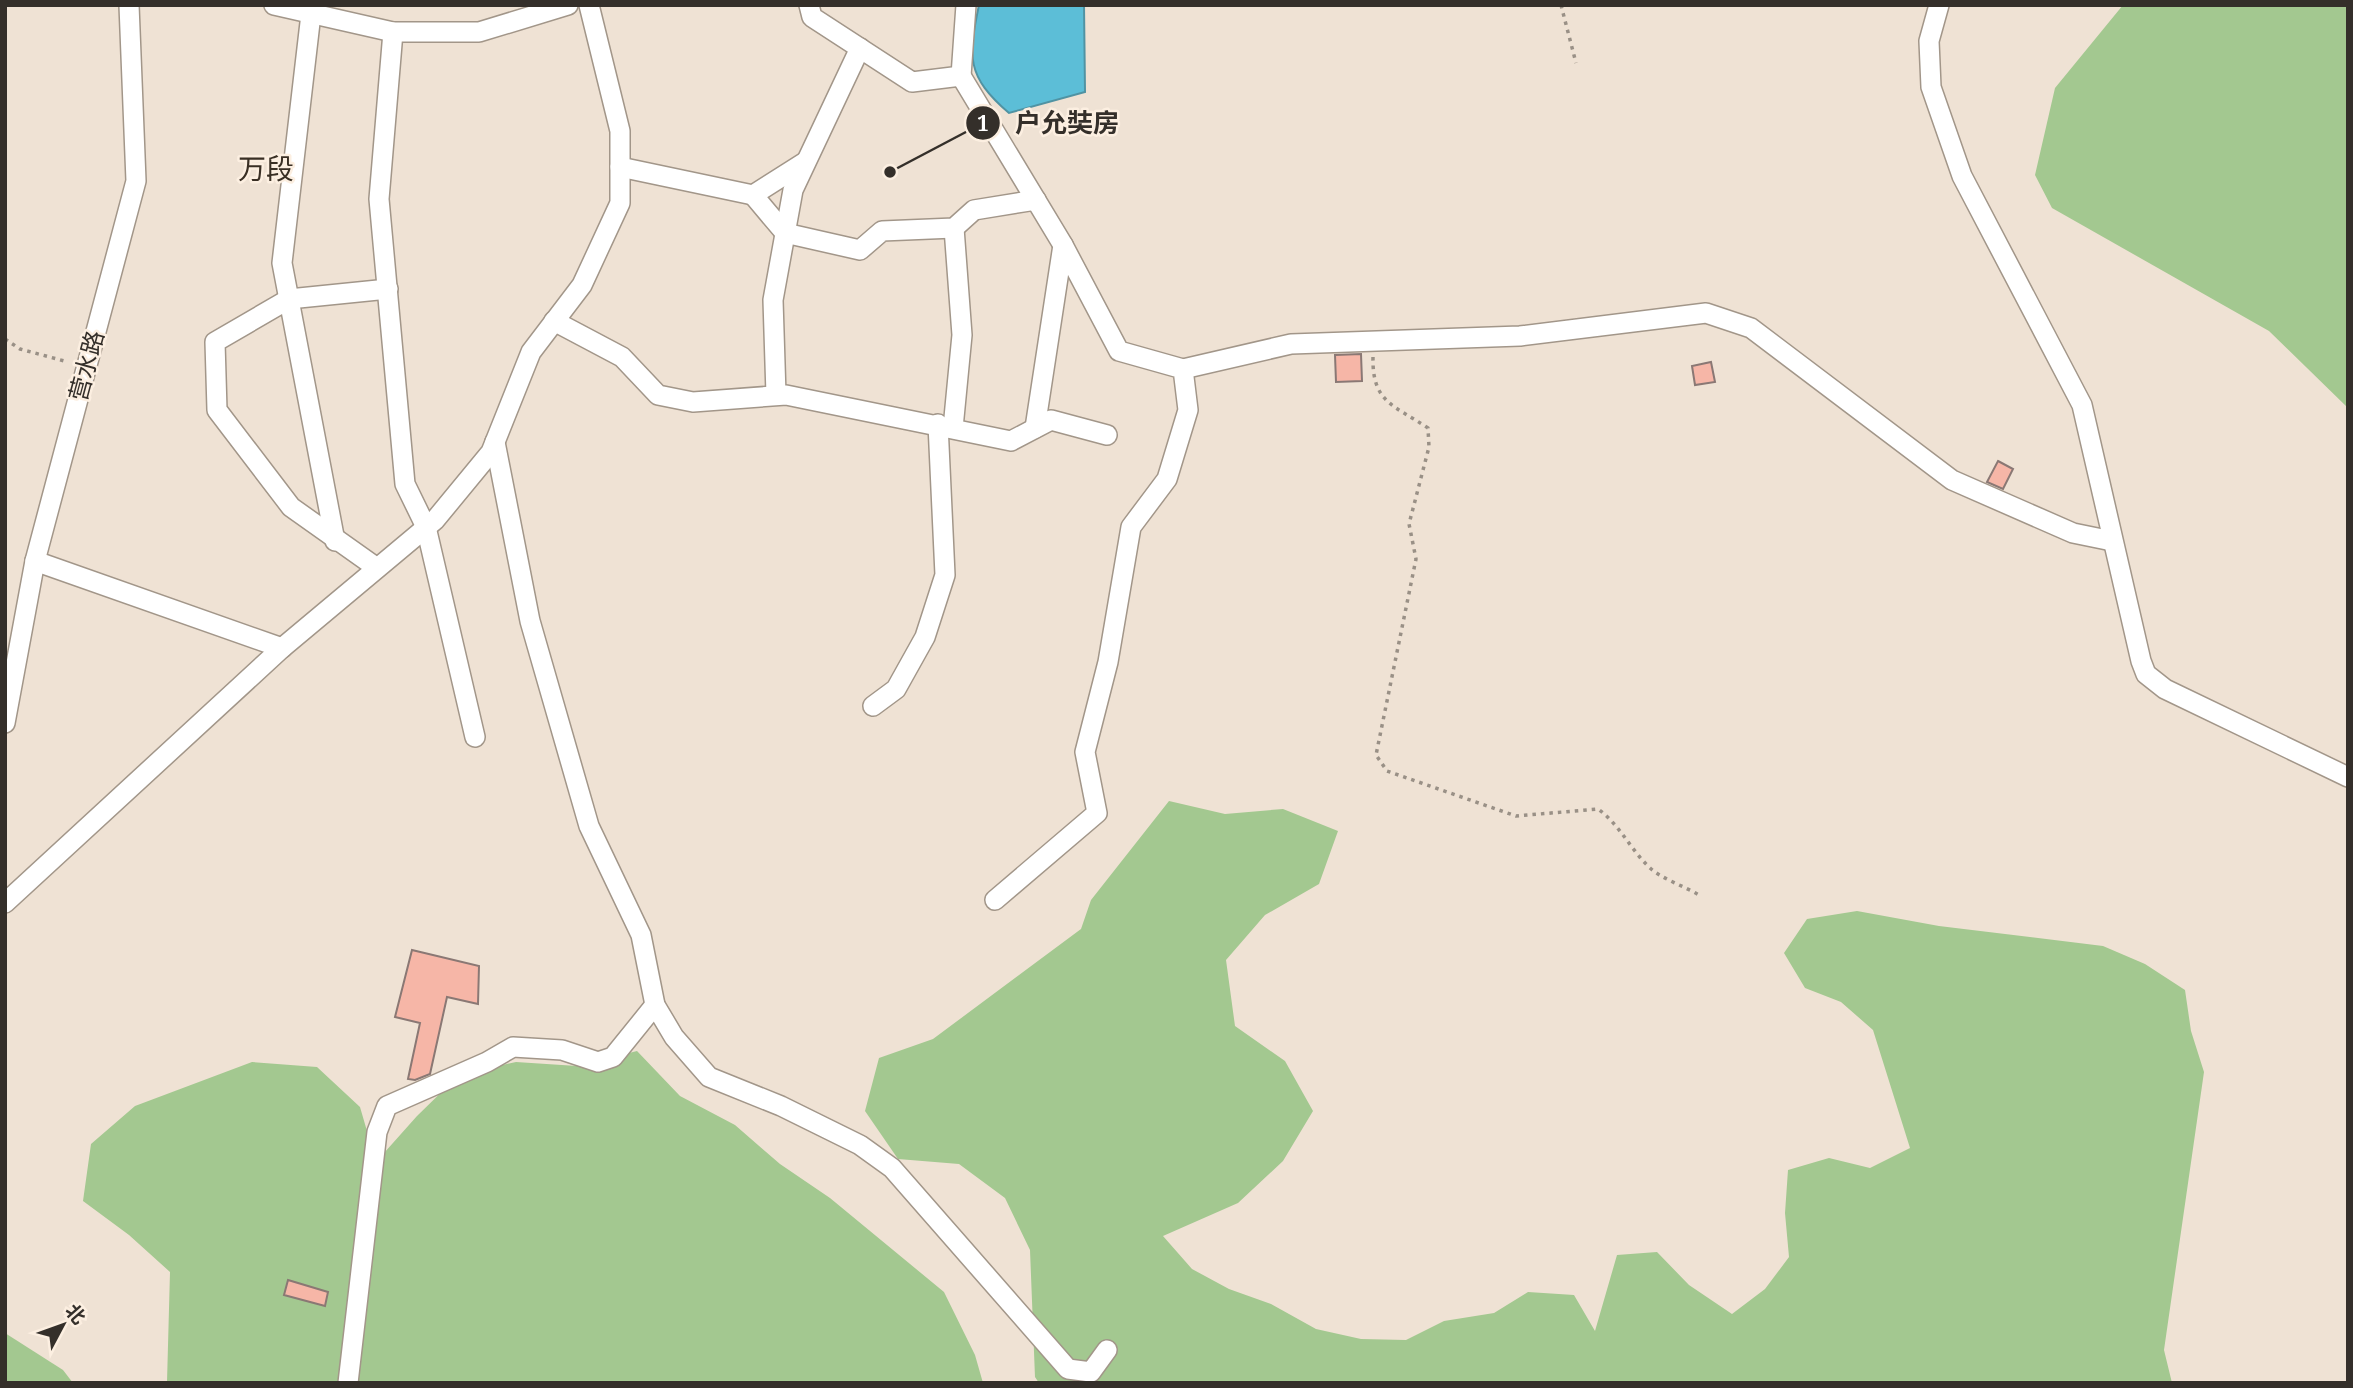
<svg xmlns="http://www.w3.org/2000/svg" width="2353" height="1388" font-family="'Noto Serif','Noto Sans SC',serif">
  <style>
    .green { fill: #a3c890 }
    .water { fill: #5cbed7; stroke: #5093a3; stroke-width: 2 }
    .building { fill: #f6b6a7; stroke: #8a7874; stroke-width: 2 }
    .lines { fill: none; stroke-linecap: round; stroke-linejoin: round }
    .minor-casing { stroke: #a29689; stroke-width: 22 }
    .path { stroke: #999086; stroke-width: 3.5; stroke-dasharray: 3.5 5; stroke-linecap: butt }
    .minor { stroke: #fff; stroke-width: 19 }
    .labels { text-anchor: middle; stroke-width: 5; stroke-linejoin: round; paint-order: stroke }
    .street-label { font-size: 24px; fill: #342f2a; stroke: #fcefe1 }
    .quarter-label { font-size: 28px; fill: #392f24; stroke: #fcefe1 }
    .leader { fill: none; stroke: #342f2a; stroke-width: 2.5 }
    .callout-dot { fill: #342f2a; stroke: #fcefe1; stroke-width: 2.5 }
    .mark-label { font-size: 21px; text-anchor: middle; font-weight: bold; fill: #fff }
    .callout-label { font-size: 26px; text-anchor: middle; font-weight: bold; fill: #342f2a; stroke: #fcefe1; stroke-width: 5; stroke-linejoin: round; paint-order: stroke }
  </style>
  <rect width="100%" height="100%" fill="#efe2d4"/>
  <!-- green -->
  <g class="green">
    <path d="M2123,5H2348V408L2269,331L2052,208L2035,175L2055,88Z"/>
    <path d="M1169,801L1225,814L1283,809L1338,831L1319,884L1265,915L1226,960L1235,1026L1285,1061L1313,1111L1283,1161L1238,1203L1163,1236L1192,1269L1229,1289L1271,1304L1316,1329L1361,1339L1406,1340L1444,1321L1494,1313L1528,1292L1574,1295L1595,1331L1617,1255L1657,1252L1689,1285L1732,1314L1765,1289L1789,1257L1785,1213L1788,1170L1829,1158L1870,1168L1910,1148L1873,1030L1841,1002L1805,988L1784,953L1807,919L1857,911L1939,926L2103,946L2145,964L2185,990L2191,1031L2204,1072L2164,1350L2172,1383H1039L1035,1377L1030,1250L1005,1198L959,1164L898,1159L865,1111L879,1058L933,1039L1081,929L1091,900Z"/>
    <path d="M637,1051L680,1096L735,1125L780,1164L830,1198L944,1292L975,1355L983,1383L167,1382L170,1272L129,1235L83,1201L91,1144L135,1106L252,1062L317,1067L360,1107L376,1162L417,1116L459,1075L516,1062L577,1066Z"/>
    <path d="M5,1333L63,1370L73,1383H5Z"/>
  </g>
  <!-- water -->
  <path class="water" d="M979,5H1084L1085,92L1009,113C966,76 968,57 979,5Z"/>
  <!-- building -->
  <g class="building">
    <path d="M1361,354L1362,381L1336,382L1335,355Z"/>
    <path d="M1711,362L1715,382L1695,385L1692,366Z"/>
    <path d="M1998,461L2013,469L2003,489L1987,482Z"/>
    <path d="M412,950L479,966L478,1004L447,997L430,1074L415,1080L408,1079L420,1023L395,1017Z"/>
    <path d="M288,1280L328,1292L325,1306L284,1295Z"/>
  </g>
  <g class="lines">
    <defs>
      <g id="minor">
        <path d="M274,5L393,32H479L568,5"/>
        <path d="M809,5L812,17L912,82L961,76L966,5"/>
        <path d="M1939,5L1929,41L1931,87L1962,176L2082,405L2141,661L2146,674L2165,689L2348,777"/>
        <path d="M311,14L282,263L335,541"/>
        <path d="M393,32L379,199L405,484L426,527L475,737"/>
        <path d="M961,76L1063,245L1119,351L1183,369L1188,410L1167,479L1131,527L1108,662L1085,752L1097,813L995,900"/>
        <path d="M620,167L753,195L805,162"/>
        <path d="M753,195L785,233L860,250L882,231L954,228L974,210L1036,200"/>
        <path d="M554,321L622,357L658,395L693,402L786,395L1011,441L1051,420L1107,435"/>
        <path d="M1183,369L1291,344L1520,336L1706,313L1751,328L1952,480L2073,533L2112,541"/>
        <path d="M776,395L773,300L793,190L860,48"/>
        <path d="M953,428L962,335L954,228"/>
        <path d="M1035,428L1063,245"/>
        <path d="M495,442L530,621L589,826L641,935L655,1005L674,1037L709,1077L781,1106L860,1145L892,1168L1068,1369L1091,1372L1107,1350"/>
        <path d="M35,561L282,648"/>
        <path d="M377,568L291,507L217,410L215,342L289,299L388,289"/>
        <path d="M873,706L896,689L925,637L945,575L938,424"/>
        <path d="M5,723L35,561L136,181L129,5"/>
        <path d="M5,903L282,648L435,520L491,452L531,352L582,285L620,203V131L589,5"/>
        <path d="M348,1383L377,1132L387,1106L487,1062L513,1047L562,1050L598,1062L613,1057L655,1005"/>
      </g>
    </defs>
    <!-- minor casing -->
    <use href="#minor" class="minor-casing"/>
    <!-- path -->
    <g class="path">
      <path d="M1561,5L1576,63"/>
      <path d="M5,339L20,349L68,362"/>
      <path d="M1373,357C1372,403 1394,405 1428,428L1429,447L1409,524L1416,559L1376,755L1387,771L1516,816L1598,809C1620,825 1630,849 1650,868C1662,879 1684,886 1699,895"/>
    </g>
    <!-- minor -->
    <use href="#minor" class="minor"/>
  </g>
  <g class="labels">
    <!-- street labels -->
    <g class="street-label">
      <text transform="translate(87 366) rotate(-75)" y="8">营水路</text>
    </g>
    <!-- quarter labels -->
    <g class="quarter-label">
      <text x="266" y="179">万段</text>
    </g>
  </g>
  <!-- callouts -->
  <path class="leader" d="M890 172L983 123"/>
  <g class="callout-dot">
    <circle cx="890" cy="172" r="7"/>
    <circle cx="983" cy="123" r="18"/>
  </g>
  <g class="mark-label">
    <text x="983" y="131">1</text>
  </g>
  <g class="callout-label">
    <text x="1067" y="132">户允奘房</text>
  </g>
  <!-- border -->
  <rect width="2353" height="1388" fill="none" stroke="#342f2a" stroke-width="14"/>
  <!-- north arrow -->
  <g transform="translate(63 1325) rotate(49)" stroke="#fcefe1" stroke-width="5" paint-order="stroke">
  <path d="M0-5L12 26L0 18L-12 26Z" fill="#342f2a"/>
  <text y="-10" font-size="19" font-weight="bold" text-anchor="middle" fill="#342f2a">北</text>
  </g>
</svg>
